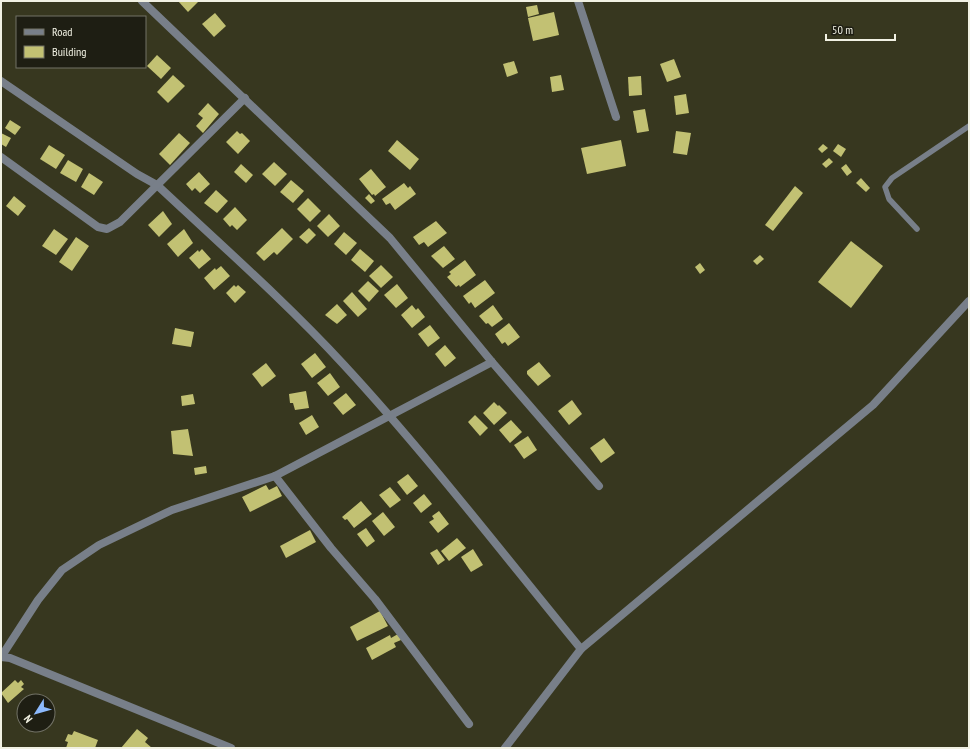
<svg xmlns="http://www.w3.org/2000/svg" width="970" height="749" font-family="'PT Sans Narrow',sans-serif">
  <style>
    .building { fill: #c2c173 }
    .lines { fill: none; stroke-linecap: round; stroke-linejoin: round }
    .service { stroke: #787f89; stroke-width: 5.5 }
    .minor { stroke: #787f89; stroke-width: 8 }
  </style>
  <rect width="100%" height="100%" fill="#37371f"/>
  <!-- building -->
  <g class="building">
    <path d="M178,1H199L188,12Z"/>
    <path d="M537,5L539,14L528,17L526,7Z"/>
    <path d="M554,12L559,35L533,41L528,18Z"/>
    <path d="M215,13L226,26L214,37L202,24Z"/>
    <path d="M157,55L171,68L161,79L147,66Z"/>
    <path d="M674,59L681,77L667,82L660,64Z"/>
    <path d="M514,61L518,73L507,77L503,64Z"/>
    <path d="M173,75L185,86L168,103L157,92Z"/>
    <path d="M561,75L564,90L552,92L550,77Z"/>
    <path d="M641,76L642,95L629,96L628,77Z"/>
    <path d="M686,94L689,113L676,115L674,96Z"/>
    <path d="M208,103L219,114L203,133L196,126L203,118L198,114Z"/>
    <path d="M645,109L649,131L637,133L633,111Z"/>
    <path d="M10,120L21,127L15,135L5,128Z"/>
    <path d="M237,131L240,134L242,133L250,141L238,154L226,142Z"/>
    <path d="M676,131L691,133L687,155L673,153Z"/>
    <path d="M1,133L11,138L6,147L1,144Z"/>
    <path d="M179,133L190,143L170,165L159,154Z"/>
    <path d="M397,140L419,159L410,170L388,151Z"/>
    <path d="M621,140L626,166L587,174L581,148Z"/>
    <path d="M823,144L828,148L822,153L818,149Z"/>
    <path d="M838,144L846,149L841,157L833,151Z"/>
    <path d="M49,145L65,155L56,169L40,159Z"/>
    <path d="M829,158L833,162L826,168L822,164Z"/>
    <path d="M68,160L83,169L76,182L60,173Z"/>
    <path d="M274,162L287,174L275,186L262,174Z"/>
    <path d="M241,164L253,175L246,183L234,172Z"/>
    <path d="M846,164L852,172L847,176L841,168Z"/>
    <path d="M371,169L386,187L375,196L374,194L372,195L359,179Z"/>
    <path d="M199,172L210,184L200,193L195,188L192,191L186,184Z"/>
    <path d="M89,173L103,182L94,195L81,187Z"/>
    <path d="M861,178L870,188L866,192L856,183Z"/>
    <path d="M291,180L304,191L293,203L280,192Z"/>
    <path d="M404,183L408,188L410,186L416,194L395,210L390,203L386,205L382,199Z"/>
    <path d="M795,186L803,193L773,231L765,225Z"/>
    <path d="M216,190L228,201L217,213L204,203Z"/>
    <path d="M369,194L375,201L371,204L365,198Z"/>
    <path d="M14,196L26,206L18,216L6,206Z"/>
    <path d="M308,198L321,211L310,222L297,209Z"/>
    <path d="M235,207L247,220L237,230L232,225L230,227L223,219Z"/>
    <path d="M163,211L172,224L159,237L148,225Z"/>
    <path d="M329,214L340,226L328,237L317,226Z"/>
    <path d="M436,221L447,233L428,247L424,242L419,245L413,237Z"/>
    <path d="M282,228L293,239L277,255L274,252L264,261L256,253Z"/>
    <path d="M309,228L316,235L307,244L299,237Z"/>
    <path d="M54,229L68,239L56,255L42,246Z"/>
    <path d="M184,229L193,243L178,257L167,244Z"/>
    <path d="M344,232L357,243L346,255L334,244Z"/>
    <path d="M76,237L89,246L72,271L59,262Z"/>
    <path d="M851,241L883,266L851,308L818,282Z"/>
    <path d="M444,246L455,259L443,268L431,256Z"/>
    <path d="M202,249L211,259L199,269L189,258L198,250L199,252Z"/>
    <path d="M360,249L374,261L365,272L351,260Z"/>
    <path d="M760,255L764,259L757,265L753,261Z"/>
    <path d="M465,260L476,275L460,287L459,285L456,287L447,277L451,274L449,272Z"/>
    <path d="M700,263L705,270L700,274L695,267Z"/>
    <path d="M381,265L393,277L381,288L369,276Z"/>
    <path d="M221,266L230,276L214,290L204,278L215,268L216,270Z"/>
    <path d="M485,280L495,293L475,308L471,302L469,304L463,296Z"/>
    <path d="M368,281L379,291L369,302L358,291Z"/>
    <path d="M397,284L408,298L396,308L384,295Z"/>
    <path d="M234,285L236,287L238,285L246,292L235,303L226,293Z"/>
    <path d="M352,292L367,309L358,317L343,301Z"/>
    <path d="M337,304L347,315L337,324L325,315Z"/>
    <path d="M412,305L416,310L418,308L425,317L412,328L401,315Z"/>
    <path d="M493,305L503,319L492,327L488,323L486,324L479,316Z"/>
    <path d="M509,323L520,337L508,346L505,342L502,344L495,334Z"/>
    <path d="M430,325L440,338L428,347L418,334Z"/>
    <path d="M175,328L194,332L191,347L172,344Z"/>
    <path d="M445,345L456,358L445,367L435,354Z"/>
    <path d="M315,353L326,367L312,378L301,364Z"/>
    <path d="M539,362L551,376L538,386L527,374V371Z"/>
    <path d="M266,363L276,376L262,387L252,374Z"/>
    <path d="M330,373L340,387L328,396L317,383Z"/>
    <path d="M306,391L309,408L295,410L293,403H290L289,394Z"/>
    <path d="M346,393L356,405L343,415L333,403Z"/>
    <path d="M193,394L195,404L182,406L181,396Z"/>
    <path d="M572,400L582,414L569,425L558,411Z"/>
    <path d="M494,402L498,406L499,405L507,413L494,425L483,413Z"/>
    <path d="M312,415L319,427L306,435L299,423Z"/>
    <path d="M475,415L488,428L480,436L468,422Z"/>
    <path d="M511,420L522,432L510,443L499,430Z"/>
    <path d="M188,429L193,456L173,454L171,431Z"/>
    <path d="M528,436L537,450L524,459L514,445Z"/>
    <path d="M604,438L615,453L601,463L590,448Z"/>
    <path d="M206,466L207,473L195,475L194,468Z"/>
    <path d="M408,474L418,486L407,495L397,482Z"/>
    <path d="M266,485L269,490L277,486L282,496L250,512L242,497Z"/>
    <path d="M390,487L401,500L390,508L379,495Z"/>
    <path d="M424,494L432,504L421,513L413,503Z"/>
    <path d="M361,501L372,514L354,528L347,519L345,520L342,517Z"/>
    <path d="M439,511L449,524L438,533L429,522L434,519L432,516Z"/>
    <path d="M383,512L395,527L384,536L372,521Z"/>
    <path d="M366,528L375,541L367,547L357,534Z"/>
    <path d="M310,530L316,542L286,558L280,546Z"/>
    <path d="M457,538L466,548L449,561L441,551Z"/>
    <path d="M437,549L445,560L438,565L430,553Z"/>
    <path d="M473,549L483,565L471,572L461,557Z"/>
    <path d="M380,611L388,626L357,641L350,627Z"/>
    <path d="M398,634L401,640L394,643L396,647L372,660L366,648L390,635L391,638Z"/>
    <path d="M15,680L18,683L21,680L24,684L21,687L24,689L8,703L1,693Z"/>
    <path d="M137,729L148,738L145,742L152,748H121Z"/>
    <path d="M74,731L98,740L95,748H66L68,742L65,741L68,734L72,735Z"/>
  </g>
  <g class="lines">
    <!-- service -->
    <path class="service" d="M917,229L889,199L885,187L892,178L969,126"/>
    <!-- minor -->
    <g class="minor">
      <path d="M142,1L390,238L492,362L599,486"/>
      <path d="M578,1L616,117"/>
      <path d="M1,81L137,174L157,185C220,244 286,302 344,365C428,456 503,554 581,649"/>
      <path d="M1,157L98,227L107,229L120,222L245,98"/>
      <path d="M275,476L331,548L375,599L469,724"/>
      <path d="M1,657L38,600L62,570L99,545L172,510L275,476L492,362"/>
      <path d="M1,657L10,658L231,748"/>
      <path d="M505,748L581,649L873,405L969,301"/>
    </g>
  </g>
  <!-- border -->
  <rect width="970" height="749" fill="none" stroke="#f1f1e3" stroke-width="4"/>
  <!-- legend -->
  <rect x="16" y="16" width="130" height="52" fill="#1e1e13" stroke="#727266"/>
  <rect x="24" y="29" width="20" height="6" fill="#787f89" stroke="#727266"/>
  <text x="52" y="36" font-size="12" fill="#f1f1e3">Road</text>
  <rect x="24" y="46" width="20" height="12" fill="#c2c173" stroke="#727266"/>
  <text x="52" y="56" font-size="12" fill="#f1f1e3">Building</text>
  <!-- north arrow -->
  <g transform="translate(36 713) rotate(233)"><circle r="19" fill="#1e1e13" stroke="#727266"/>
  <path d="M0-3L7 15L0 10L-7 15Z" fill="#8cb9fc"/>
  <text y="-6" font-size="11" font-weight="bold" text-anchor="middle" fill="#f1f1e3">N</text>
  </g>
  <!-- scale -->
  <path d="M826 34v6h69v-6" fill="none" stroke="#f1f1e3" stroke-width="2"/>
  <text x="832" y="34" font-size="12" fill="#f1f1e3" stroke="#1e1e13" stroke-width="3" paint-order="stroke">50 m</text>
</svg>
